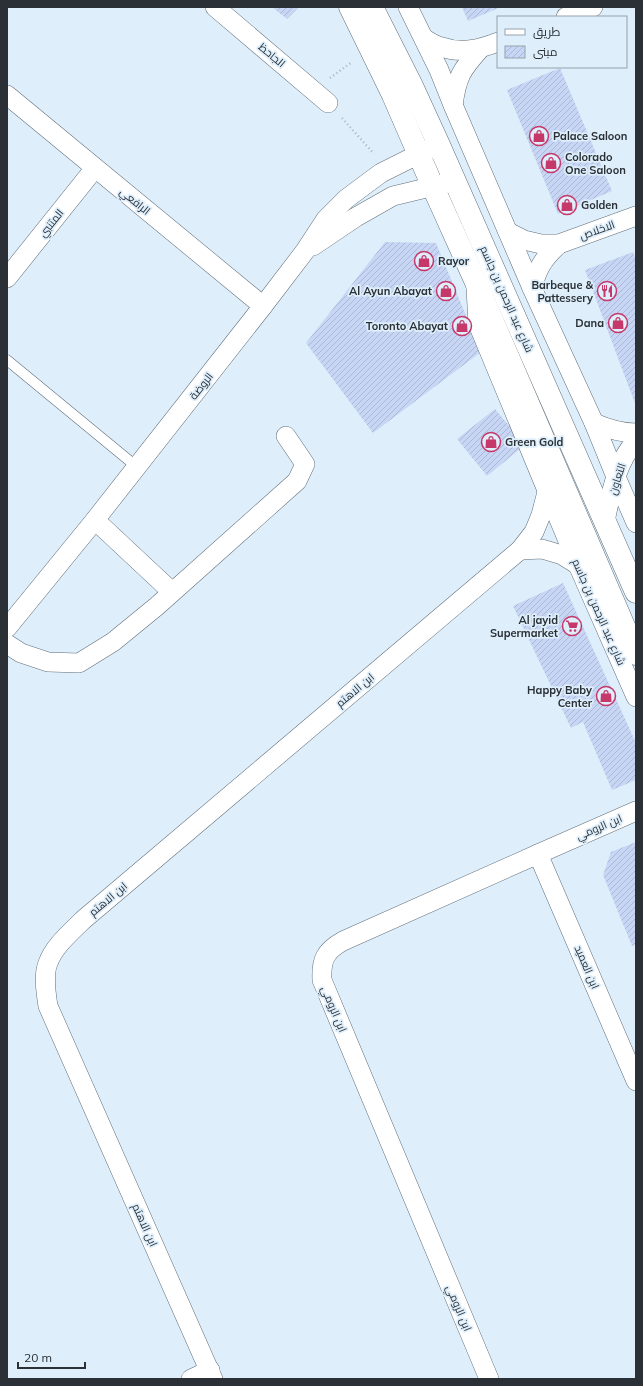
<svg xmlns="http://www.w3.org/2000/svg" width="643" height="1386" font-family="Mulish,Cairo,sans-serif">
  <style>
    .building { fill: url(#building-hatch) }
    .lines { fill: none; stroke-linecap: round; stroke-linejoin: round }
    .lane-casing { stroke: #606f7a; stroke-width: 11 }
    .street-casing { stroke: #606f7a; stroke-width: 20 }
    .secondary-casing { stroke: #606f7a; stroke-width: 23 }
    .path { stroke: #a8b5bf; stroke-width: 2.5; stroke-dasharray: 1 3; stroke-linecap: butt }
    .lane { stroke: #fff; stroke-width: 10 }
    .street { stroke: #fff; stroke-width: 19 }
    .secondary { stroke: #fff; stroke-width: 22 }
    .labels { text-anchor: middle; stroke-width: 3.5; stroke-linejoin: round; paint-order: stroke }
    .street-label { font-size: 11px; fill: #2a3035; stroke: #deeefb }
    .poi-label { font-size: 11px; font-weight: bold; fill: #2a3035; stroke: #deeefb; text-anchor: end }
  </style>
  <defs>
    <pattern id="building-hatch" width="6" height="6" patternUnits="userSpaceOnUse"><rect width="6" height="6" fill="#c8d6f5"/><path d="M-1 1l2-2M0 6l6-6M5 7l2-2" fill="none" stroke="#acb8d3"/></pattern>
  </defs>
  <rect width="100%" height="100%" fill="#deeefb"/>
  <!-- building -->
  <g class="building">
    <path d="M272,7H299L287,19Z"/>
    <path d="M462,7H501L468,21Z"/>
    <path d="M560,68L612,191L558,214L507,90Z"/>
    <path d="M385,242L436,243L481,352L373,433L306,343Z"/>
    <path d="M633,252L636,260V406L585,270Z"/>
    <path d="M495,409L525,445L487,476L457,439Z"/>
    <path d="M563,583L636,743V780L612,790L583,722L571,728L513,606Z"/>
    <path d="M636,842V944L632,946L603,875L611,852Z"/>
  </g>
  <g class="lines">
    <defs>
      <path id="lane" d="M7,360L137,467"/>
      <g id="street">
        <path d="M215,7L328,103"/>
        <path d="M408,7L439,70L453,105L532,288L594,423L616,477L636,523"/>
        <path d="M566,17L593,7"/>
        <path d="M425,39C430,42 436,46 442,47C461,54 480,49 498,42"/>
        <path d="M7,95L263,306"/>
        <path d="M453,105C457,77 461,70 480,49"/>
        <path d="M508,232L524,240L541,244H559L636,216"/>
        <path d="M313,246L356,217L393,196L447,183"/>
        <path d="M7,278L95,168"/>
        <path d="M476,288L478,324L578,565L636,697"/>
        <path d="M532,288C538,267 543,259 559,244"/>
        <path d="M594,423C608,429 621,433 636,433"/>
        <path d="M95,520L172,592"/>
        <path d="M605,521C611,494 616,462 636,441"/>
        <path d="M520,550L542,549L562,555L578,565"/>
        <path d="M7,628L95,520L263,306L305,251L326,219L346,199L381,173L431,148"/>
        <path d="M7,644L21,653L48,662L79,663L113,642L157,606L297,481L305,464L286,436"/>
        <path d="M538,854L636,1081"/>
        <path d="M191,1379L210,1370"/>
        <path d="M213,1379L48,1006C46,993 43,975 48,963C54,946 71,932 83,920L520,550L534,532L541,515L547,492"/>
        <path d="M489,1379L322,980C321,960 325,951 343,941L538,854L636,811"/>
      </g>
      <g id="secondary">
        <path d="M350,7L393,95L433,187L475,280L636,654"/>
        <path d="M372,7L412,86L439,145L636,592"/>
      </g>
    </defs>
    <!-- lane casing -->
    <use href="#lane" class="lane-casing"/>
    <!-- street casing -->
    <use href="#street" class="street-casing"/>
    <!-- secondary casing -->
    <use href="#secondary" class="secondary-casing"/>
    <!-- path -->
    <g class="path">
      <path d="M330,78L352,62"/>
      <path d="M342,118L374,154"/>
    </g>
    <!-- lane -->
    <use href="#lane" class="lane"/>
    <!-- street -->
    <use href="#street" class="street"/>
    <!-- secondary -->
    <use href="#secondary" class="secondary"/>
  </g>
  <!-- icons -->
  <defs>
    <symbol id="shop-ring" viewBox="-11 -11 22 22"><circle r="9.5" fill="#deeefb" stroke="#c53869" stroke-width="1.5"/><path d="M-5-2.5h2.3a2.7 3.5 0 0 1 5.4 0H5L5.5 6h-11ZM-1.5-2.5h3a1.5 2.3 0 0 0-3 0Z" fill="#c53869"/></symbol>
    <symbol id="restaurant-ring" viewBox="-11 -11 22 22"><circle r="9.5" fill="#deeefb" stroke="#c53869" stroke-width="1.5"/><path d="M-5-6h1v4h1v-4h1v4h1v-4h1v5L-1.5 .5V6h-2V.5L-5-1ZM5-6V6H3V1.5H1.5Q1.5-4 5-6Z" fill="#c53869"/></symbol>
    <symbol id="supermarket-ring" viewBox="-11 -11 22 22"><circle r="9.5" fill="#deeefb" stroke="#c53869" stroke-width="1.5"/><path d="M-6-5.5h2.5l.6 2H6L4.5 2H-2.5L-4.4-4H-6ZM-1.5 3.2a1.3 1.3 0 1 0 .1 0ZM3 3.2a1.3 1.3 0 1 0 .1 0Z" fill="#c53869"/></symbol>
  </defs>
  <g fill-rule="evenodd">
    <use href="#shop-ring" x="528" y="125" width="22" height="22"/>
    <use href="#shop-ring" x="540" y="152" width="22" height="22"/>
    <use href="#shop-ring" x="556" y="194" width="22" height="22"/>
    <use href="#shop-ring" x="413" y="250" width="22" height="22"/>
    <use href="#shop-ring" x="435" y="280" width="22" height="22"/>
    <use href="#restaurant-ring" x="596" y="280" width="22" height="22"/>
    <use href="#shop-ring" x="607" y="312" width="22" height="22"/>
    <use href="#shop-ring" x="451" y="315" width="22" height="22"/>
    <use href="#shop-ring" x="480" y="431" width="22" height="22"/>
    <use href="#supermarket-ring" x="561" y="615" width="22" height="22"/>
    <use href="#shop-ring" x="595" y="685" width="22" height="22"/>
  </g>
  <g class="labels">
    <!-- street labels -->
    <g class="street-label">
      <text transform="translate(272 55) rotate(40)" y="4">الجاحظ</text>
      <text transform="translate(135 201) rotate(39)" y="4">الرافعي</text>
      <text transform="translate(51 223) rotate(-51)" y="4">المتنبي</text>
      <text transform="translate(597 230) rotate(-20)" y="4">الاخلاص</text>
      <text transform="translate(507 299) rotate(66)" y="4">شارع عبد الرحمن بن جاسم</text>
      <text transform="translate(201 386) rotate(-52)" y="4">الروضة</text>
      <text transform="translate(617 479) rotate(-72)" y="4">التعاون</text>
      <text transform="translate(599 612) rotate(66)" y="4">شارع عبد الرحمن بن جاسم</text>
      <text transform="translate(355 690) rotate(-40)" y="4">ابن الاهتم</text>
      <text transform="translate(599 827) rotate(-23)" y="4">ابن الرومي</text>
      <text transform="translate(108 899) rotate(-40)" y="4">ابن الاهتم</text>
      <text transform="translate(587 967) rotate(67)" y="4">ابن العميد</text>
      <text transform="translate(334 1009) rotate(67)" y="4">ابن الرومي</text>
      <text transform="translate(145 1225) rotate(66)" y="4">ابن الاهتم</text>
      <text transform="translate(459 1308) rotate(67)" y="4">ابن الرومي</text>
    </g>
    <!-- poi labels -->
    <g class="poi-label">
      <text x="553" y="140" text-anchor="start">Palace Saloon</text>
      <text x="565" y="161" text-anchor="start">Colorado<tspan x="565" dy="13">One Saloon</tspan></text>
      <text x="581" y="209" text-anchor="start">Golden</text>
      <text x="438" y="265" text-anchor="start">Rayor</text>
      <text x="593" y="289">Barbeque &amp;<tspan x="593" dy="13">Pattessery</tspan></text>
      <text x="432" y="295">Al Ayun Abayat</text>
      <text x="604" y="327">Dana</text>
      <text x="448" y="330">Toronto Abayat</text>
      <text x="505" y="446" text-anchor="start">Green Gold</text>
      <text x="558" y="624">Al jayid<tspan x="558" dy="13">Supermarket</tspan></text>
      <text x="592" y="694">Happy Baby<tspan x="592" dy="13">Center</tspan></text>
    </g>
  </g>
  <!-- border -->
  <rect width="643" height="1386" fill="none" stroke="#2a3035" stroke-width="16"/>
  <!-- legend -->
  <rect x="497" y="16" width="130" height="52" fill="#deeefb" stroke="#96a2ac"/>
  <rect x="505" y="29" width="20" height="6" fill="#ffffff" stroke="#96a2ac"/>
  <text x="533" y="36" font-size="12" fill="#2a3035">طريق</text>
  <rect x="505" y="46" width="20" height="12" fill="url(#building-hatch)" stroke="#96a2ac"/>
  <text x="533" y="56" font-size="12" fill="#2a3035">مبنى</text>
  <!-- scale -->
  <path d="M18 1362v6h67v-6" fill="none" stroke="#2a3035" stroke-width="2"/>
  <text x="24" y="1362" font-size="12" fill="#2a3035" stroke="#deeefb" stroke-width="3" paint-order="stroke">20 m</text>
</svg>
